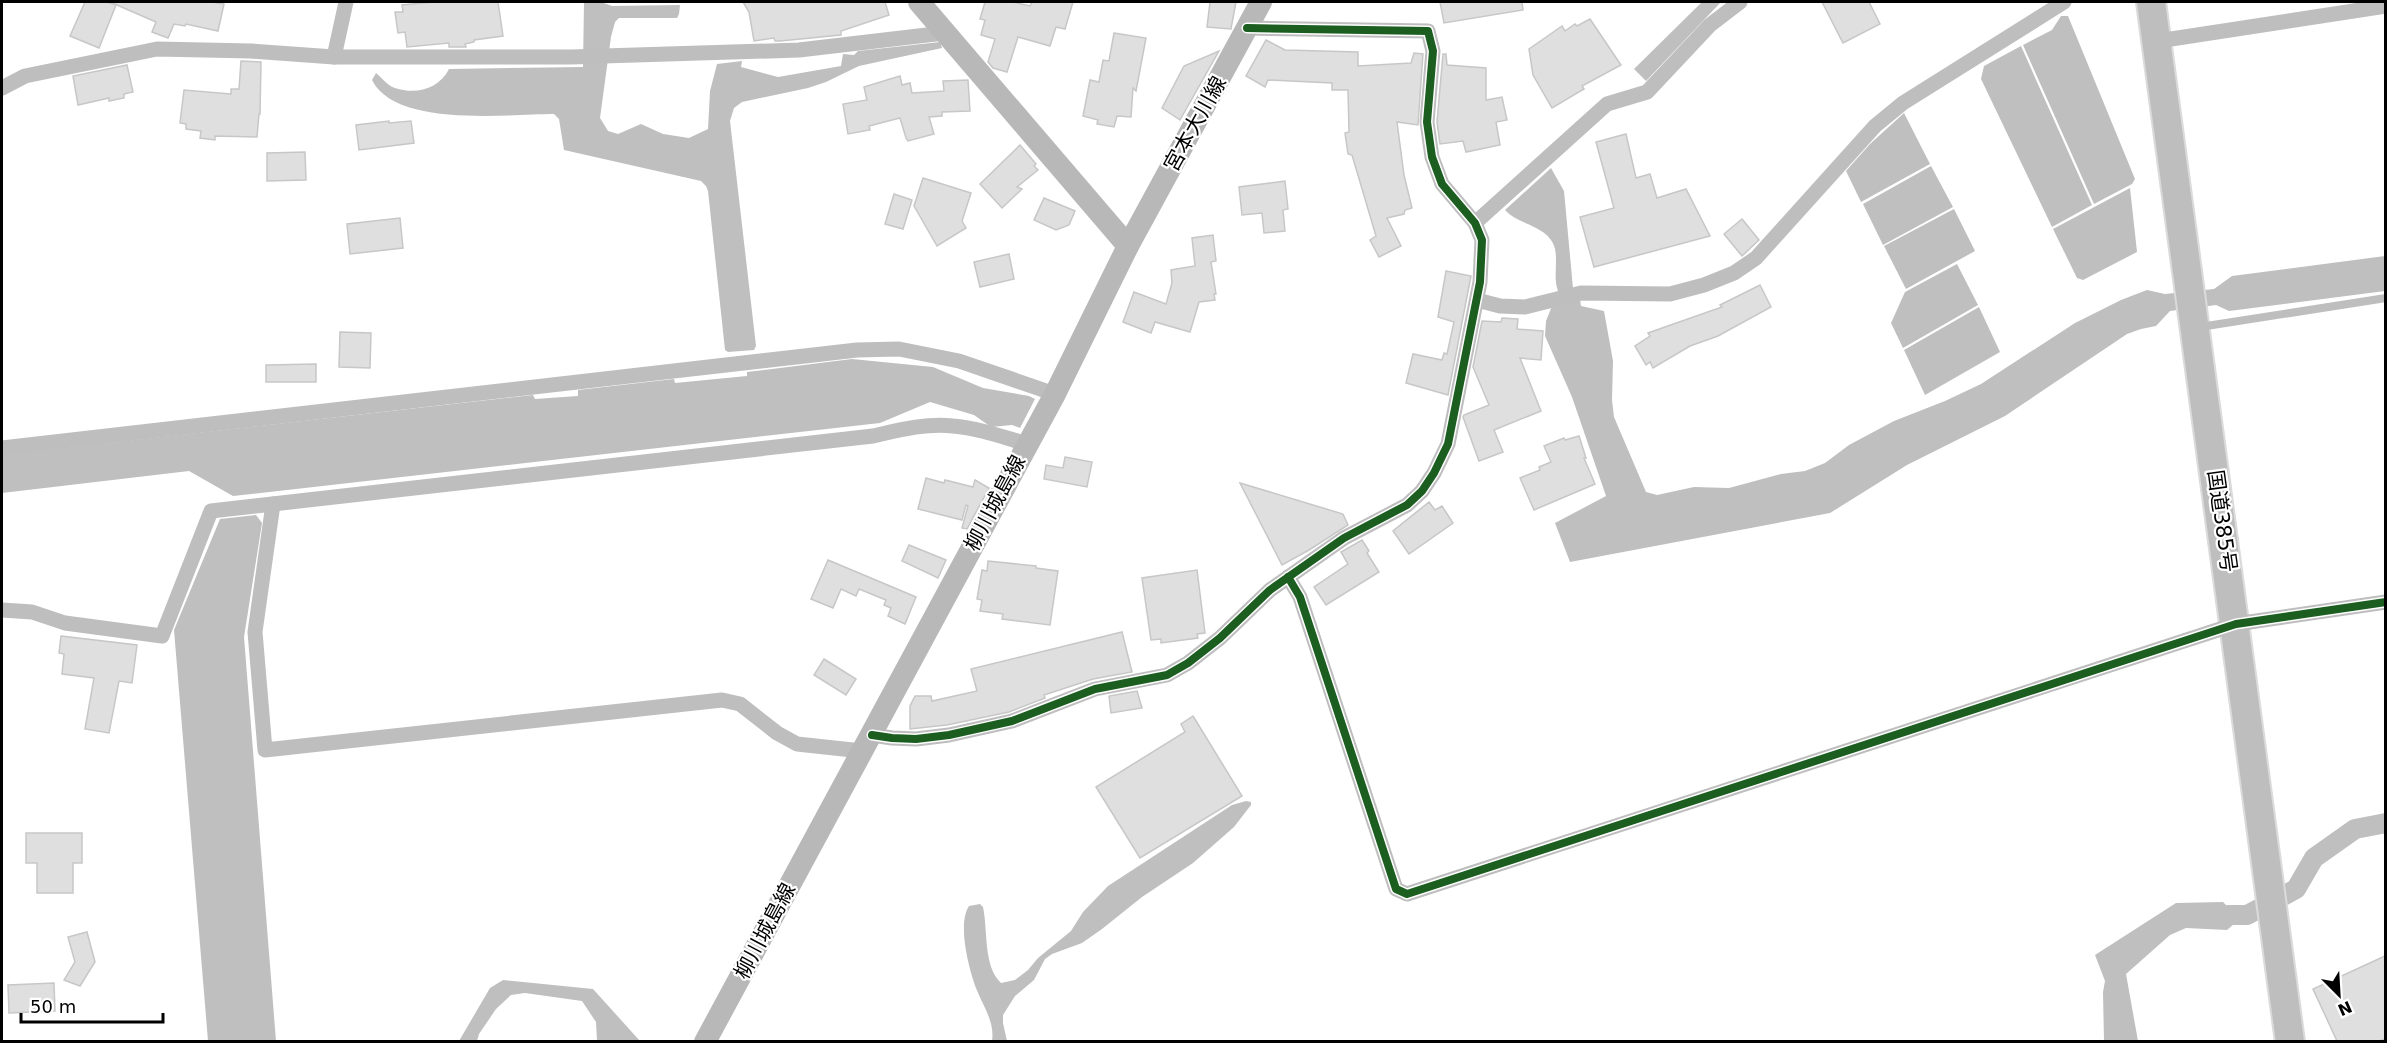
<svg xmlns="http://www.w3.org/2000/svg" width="2387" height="1043" font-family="'DejaVu Sans','Noto Sans JP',sans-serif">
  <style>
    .water { fill: #bfbfbf }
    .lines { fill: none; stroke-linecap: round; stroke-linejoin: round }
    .canal { stroke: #bfbfbf; stroke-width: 20 }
    .building { fill: #dfdfdf; stroke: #c7c7c7; stroke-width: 1.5 }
    .highway-casing { stroke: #dbdbdb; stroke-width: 32 }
    .lane { stroke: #bebebe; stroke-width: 8 }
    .street { stroke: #bebebe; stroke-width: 15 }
    .secondary { stroke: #b8b8b8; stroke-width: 22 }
    .highway { stroke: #bebebe; stroke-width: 28 }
    .cycleway-casing { stroke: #fff; stroke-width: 11 }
    .cycleway { stroke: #1b5e20; stroke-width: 8 }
    .labels { text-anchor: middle; stroke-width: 4.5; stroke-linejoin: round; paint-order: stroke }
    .street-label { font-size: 21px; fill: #000; stroke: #fff }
  </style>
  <rect width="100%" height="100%" fill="#fff"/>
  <!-- water -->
  <g class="water">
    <path d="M584,2H601L612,6L680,5L679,14L677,18H619L615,22L611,37L600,118L608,131L618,134L641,124L663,134L689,138L708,129L710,91L717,64L742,61L741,67L778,77L841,66L843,54L854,55L858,51L940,42L942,48L859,66L826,82L808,88L742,102L734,108L730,121L756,346L754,350L728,352L725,350L708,191L706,186L701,181L564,150L559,119L554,114C507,114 396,128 372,80L376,73C381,77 388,86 395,88C416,95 439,89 449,69L583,67Z"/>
    <path d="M1702,2H1721L1646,81L1634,69Z"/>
    <path d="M2061,16H2068L2135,179L2132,184L2094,204L2023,45L2052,30Z"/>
    <path d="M2021,46L2092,205L2052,227L1981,79L1984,66Z"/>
    <path d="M1904,113L1930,164L1861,202L1846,171L1870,144Z"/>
    <path d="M1931,166L1953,207L1883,245L1863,204Z"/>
    <path d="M1551,168L1564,191L1574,299H1580L1581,306L1604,311L1613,361L1612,400L1614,417L1646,492L1657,495L1694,487L1729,488L1781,474L1805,471L1825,463L1849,445L1894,421L1945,401L1981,384L2075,323L2121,300L2147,290L2165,294L2214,289L2232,276L2385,256V291L2229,311L2216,305L2170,311L2156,326L2141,329L2127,334L2005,416L1907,465L1830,513L1570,562L1555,523L1606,496L1572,397L1545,336L1546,321L1558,291C1553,278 1558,263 1555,249C1550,226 1518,225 1505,210Z"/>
    <path d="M2130,188L2137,252L2083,280L2077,278L2053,229Z"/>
    <path d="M1954,209L1975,251L1906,289L1884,246Z"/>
    <path d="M1957,264L1978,305L1903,348L1891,323L1905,292Z"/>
    <path d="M1979,307L2000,352L1925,395L1904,350Z"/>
    <path d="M852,359L933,367L983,388L1029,396L1035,399L1020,428L1012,425L991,427L974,415L930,402L880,423L233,496L189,471L2,493V455L533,395L535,399L578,396V390L674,379L675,383L747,376V372Z"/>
    <path d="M256,515L262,523L244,637L276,1041H208L174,630L220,519Z"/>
    <path d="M1246,801L1251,802V805L1234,827L1193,863L1142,897L1102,929L1082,943L1052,954L1045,959L1034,980L1015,996L1003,1015V1023L1007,1041H992C995,1022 983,1006 976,988C969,969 957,924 969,906L980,904L983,907C988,930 983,966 1001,983L1015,980L1028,970L1038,958L1071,931L1083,912L1108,886L1232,805Z"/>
    <path d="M2223,902L2229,908L2251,906L2254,921L2234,924L2227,930L2186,928L2170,935L2126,974L2138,1041H2104L2103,992L2105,981L2095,955L2176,903Z"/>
    <path d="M503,980L593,989L640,1041H597L596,1022L582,1001L525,993L511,995L496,1009L479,1034L477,1041H459L490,988Z"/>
  </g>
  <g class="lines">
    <!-- canal -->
    <path class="canal" d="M2228,915H2247L2296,889L2314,858L2355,829L2386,823"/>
  </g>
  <!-- building -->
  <g class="building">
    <path d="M85,2H107L116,5L99,48L70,36Z"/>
    <path d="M110,2H212L224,4L218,31L186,24L185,26L174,24L168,38L152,32L156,22Z"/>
    <path d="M434,2H498L503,36L474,40V42L465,44L466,47H449V43L407,47L405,32L398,33L395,12H403L402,5Z"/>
    <path d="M743,2H885L889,15L841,31V35L780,41H775L774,38L754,41L749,12Z"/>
    <path d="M985,2H1013L1030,6L1032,2H1073L1065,29L1056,27L1050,46L1018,37L1007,72L993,68L988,62L995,39L981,35L985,20L980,19Z"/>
    <path d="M1210,2H1236L1231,29L1207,27Z"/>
    <path d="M1440,2H1522L1523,10L1444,23Z"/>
    <path d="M1822,2H1869L1880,24L1843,43Z"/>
    <path d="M1590,19L1621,65L1582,86L1584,89L1552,108L1533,75L1529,49L1562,26L1565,31L1575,24L1577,26Z"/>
    <path d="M1114,33L1146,38L1136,91L1133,88L1131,117L1117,116L1114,127L1097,124L1098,120L1083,116L1090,80L1099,82L1103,60L1109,61Z"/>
    <path d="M1266,40L1285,50L1358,52V66L1411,63L1414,53L1423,54L1418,125L1397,122L1404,175L1412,208L1405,210L1404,214L1387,218L1401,246L1379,257L1370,240L1376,236L1352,155L1348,154L1345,133L1349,132L1348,90H1332V83L1268,80L1265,87L1246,76Z"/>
    <path d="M1219,51L1180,120L1162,108L1184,66Z"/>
    <path d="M1443,54H1446L1447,65L1486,68V100L1502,97L1507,120L1496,122L1500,145L1466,152L1463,141L1440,144L1437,122Z"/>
    <path d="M241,61L261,62L260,114H259L257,137L215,136V140L200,138L201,131L186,129V124L180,123L184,90L231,94V89H239Z"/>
    <path d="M127,65L133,92L124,94V98L109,101V98L78,105L73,76Z"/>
    <path d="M900,76L902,85L910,83L912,93L944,91L943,81L968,80L970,111L942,112V116L929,117L934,134L908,141L906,138L900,118L869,126L870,130L848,134L843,104L867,100L864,87Z"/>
    <path d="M389,121V123L411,121L414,143L359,150L356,125Z"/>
    <path d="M1626,134L1636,178L1650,174L1657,198L1686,189L1710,236L1594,267L1580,217L1614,208L1596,142Z"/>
    <path d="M1020,145L1036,164L1034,166L1038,170L1017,187L1022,189L1002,208L980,184Z"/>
    <path d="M305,152L306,180L267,181V153Z"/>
    <path d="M923,178L971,193L962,221L966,228L937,246L914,206Z"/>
    <path d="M1285,181L1288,209L1283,210L1285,231L1264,233L1262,213L1242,215L1239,187Z"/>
    <path d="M894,194L912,200L903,229L885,224Z"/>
    <path d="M1044,198L1075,211L1069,225L1056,230L1034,220Z"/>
    <path d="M400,218L403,248L350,254L347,224Z"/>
    <path d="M1742,219L1759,240L1742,256L1724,234Z"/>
    <path d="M1213,235L1216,261L1211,262L1216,294H1214L1215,300L1199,302L1190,332L1155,322L1151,333L1123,322L1134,292L1166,304L1172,283L1171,270L1195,266L1192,238Z"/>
    <path d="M1009,254L1014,279L980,287L974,262Z"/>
    <path d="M1446,271L1471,276L1448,395L1406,383L1413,354L1442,360L1444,353L1447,354L1454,322L1438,317Z"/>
    <path d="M1760,285L1771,307L1718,336L1690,346L1653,368L1650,362L1646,365L1635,346L1650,336L1648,333L1722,307L1720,305Z"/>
    <path d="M1502,318L1518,319L1517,329L1543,331L1541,360L1520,358L1541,411L1494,430L1503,452L1479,461L1463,417L1464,415L1489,405L1473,367L1482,321L1501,322Z"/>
    <path d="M340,332L371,333L370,368L339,367Z"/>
    <path d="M316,364V382H266V365Z"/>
    <path d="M1579,436L1586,458H1584L1595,484L1534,510L1520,478L1540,470L1539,467L1551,462L1544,446L1564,438L1565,440Z"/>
    <path d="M1065,457L1092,462L1087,487L1044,479L1046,465L1063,468Z"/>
    <path d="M926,478L944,483L945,480L973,487L975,480L989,488L967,529L962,528L968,506L966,505L962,520L918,509Z"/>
    <path d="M1240,483L1343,514L1348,525L1309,550L1282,565Z"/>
    <path d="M1429,502L1435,510L1442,506L1453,523L1409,554L1393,531Z"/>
    <path d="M1362,540L1369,551L1367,553L1379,572L1326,605L1314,587L1348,564L1341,552Z"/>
    <path d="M909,545L946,560L938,578L902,561Z"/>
    <path d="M828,560L916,597L905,624L888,616L891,608L884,605L886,600L859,589L856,596L841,589L833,608L811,599Z"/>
    <path d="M988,561L1036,566V568L1058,571L1050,625L1002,619L1003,614L980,611L982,600L977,599L982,570L987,571Z"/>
    <path d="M1197,570L1205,633L1197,634L1198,638L1161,643V639L1151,640L1142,578Z"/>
    <path d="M1122,632L1132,672L1093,679L1044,695L1045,698L1009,712L947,725L910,729V706L915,696H931L932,701L977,691L971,669Z"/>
    <path d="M61,636L137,645L132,683L119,681L109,733L85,729L94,678L62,674L64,654L59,653Z"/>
    <path d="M824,659L856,679L846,695L814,675Z"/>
    <path d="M1137,691L1142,708L1111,713L1109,696Z"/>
    <path d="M1193,716L1242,796L1140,858L1096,787L1185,732L1181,724Z"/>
    <path d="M26,833H82V863H73V893H37V863H26Z"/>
    <path d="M87,932L95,962L80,986L64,980L75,962L68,937Z"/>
    <path d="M2385,956V1039L2379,1041H2337L2313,989Z"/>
    <path d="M54,983L55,1011L9,1013L8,985Z"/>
  </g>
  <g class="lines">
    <defs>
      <path id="highway" d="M2151,2L2290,1042"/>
    </defs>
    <!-- highway casing -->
    <use href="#highway" class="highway-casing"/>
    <!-- lane -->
    <path class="lane" d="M2200,327L2386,298"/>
    <!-- street -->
    <g class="street">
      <path d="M2158,41L2386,6"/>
      <path d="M334,57L346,2"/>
      <path d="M2,88L25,76L157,49L251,51L334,57H571L799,50L944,33"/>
      <path d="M1475,223L1607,104L1647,92L1710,25L1740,2"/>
      <path d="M1477,300L1500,306L1525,307L1581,293L1670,294L1704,285L1734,273L1756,258L1875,126L1903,103L2064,2"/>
      <path d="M2,448L857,350L899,349L959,361L1055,394"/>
      <path d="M273,504L255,632L265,750L722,700L740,704L777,733L797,744L862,751"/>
      <path d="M1288,577L1300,597L1396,889L1407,894L2236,624L2386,602"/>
      <path d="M2,610L32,612L65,623L162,636L211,511L873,436C899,430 926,423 953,426C978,428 1003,437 1027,444"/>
      <path d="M872,735L892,738L916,739L949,735L1012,721L1095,689L1167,675L1188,663L1220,638L1270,590L1344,538L1407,505L1422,491L1434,473L1448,444L1480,282L1482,240L1475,223L1442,184L1432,157L1427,122L1433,51L1428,31L1247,28"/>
    </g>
    <!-- secondary -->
    <g class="secondary">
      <path d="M919,2L1128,246"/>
      <path d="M705,1042L1055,394L1128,246L1261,2"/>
    </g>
    <!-- highway -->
    <use href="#highway" class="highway"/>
    <defs>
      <g id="cycleway">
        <path d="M1288,577L1300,597L1396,889L1407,894L2236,624L2386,602"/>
        <path d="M872,735L892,738L916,739L949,735L1012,721L1095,689L1167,675L1188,663L1220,638L1270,590L1344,538L1407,505L1422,491L1434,473L1448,444L1480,282L1482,240L1475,223L1442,184L1432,157L1427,122L1433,51L1428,31L1247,28"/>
      </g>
    </defs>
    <!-- cycleway casing -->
    <use href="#cycleway" class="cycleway-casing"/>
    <!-- cycleway -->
    <use href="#cycleway" class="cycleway"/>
  </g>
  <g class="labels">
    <!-- street labels -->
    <g class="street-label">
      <text transform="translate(1195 124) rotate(-61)" y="7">宮本大川線</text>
      <text transform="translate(995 503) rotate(-62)" y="7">柳川城島線</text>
      <text transform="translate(2222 521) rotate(82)" y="7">国道385号</text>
      <text transform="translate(765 931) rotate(-62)" y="7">柳川城島線</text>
    </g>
  </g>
  <!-- border -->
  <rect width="2387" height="1043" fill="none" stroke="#000000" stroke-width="6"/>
  <!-- north arrow -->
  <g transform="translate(2339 995) rotate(156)" stroke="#ffffff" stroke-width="4.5" paint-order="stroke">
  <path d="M0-4.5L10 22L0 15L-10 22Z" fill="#000000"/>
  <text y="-9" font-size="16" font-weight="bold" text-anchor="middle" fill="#000000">N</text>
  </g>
  <!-- scale -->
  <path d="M21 1013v9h142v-9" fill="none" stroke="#000000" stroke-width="3"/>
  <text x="30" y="1013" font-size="18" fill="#000000" stroke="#ffffff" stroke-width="4.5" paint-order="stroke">50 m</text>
</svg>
